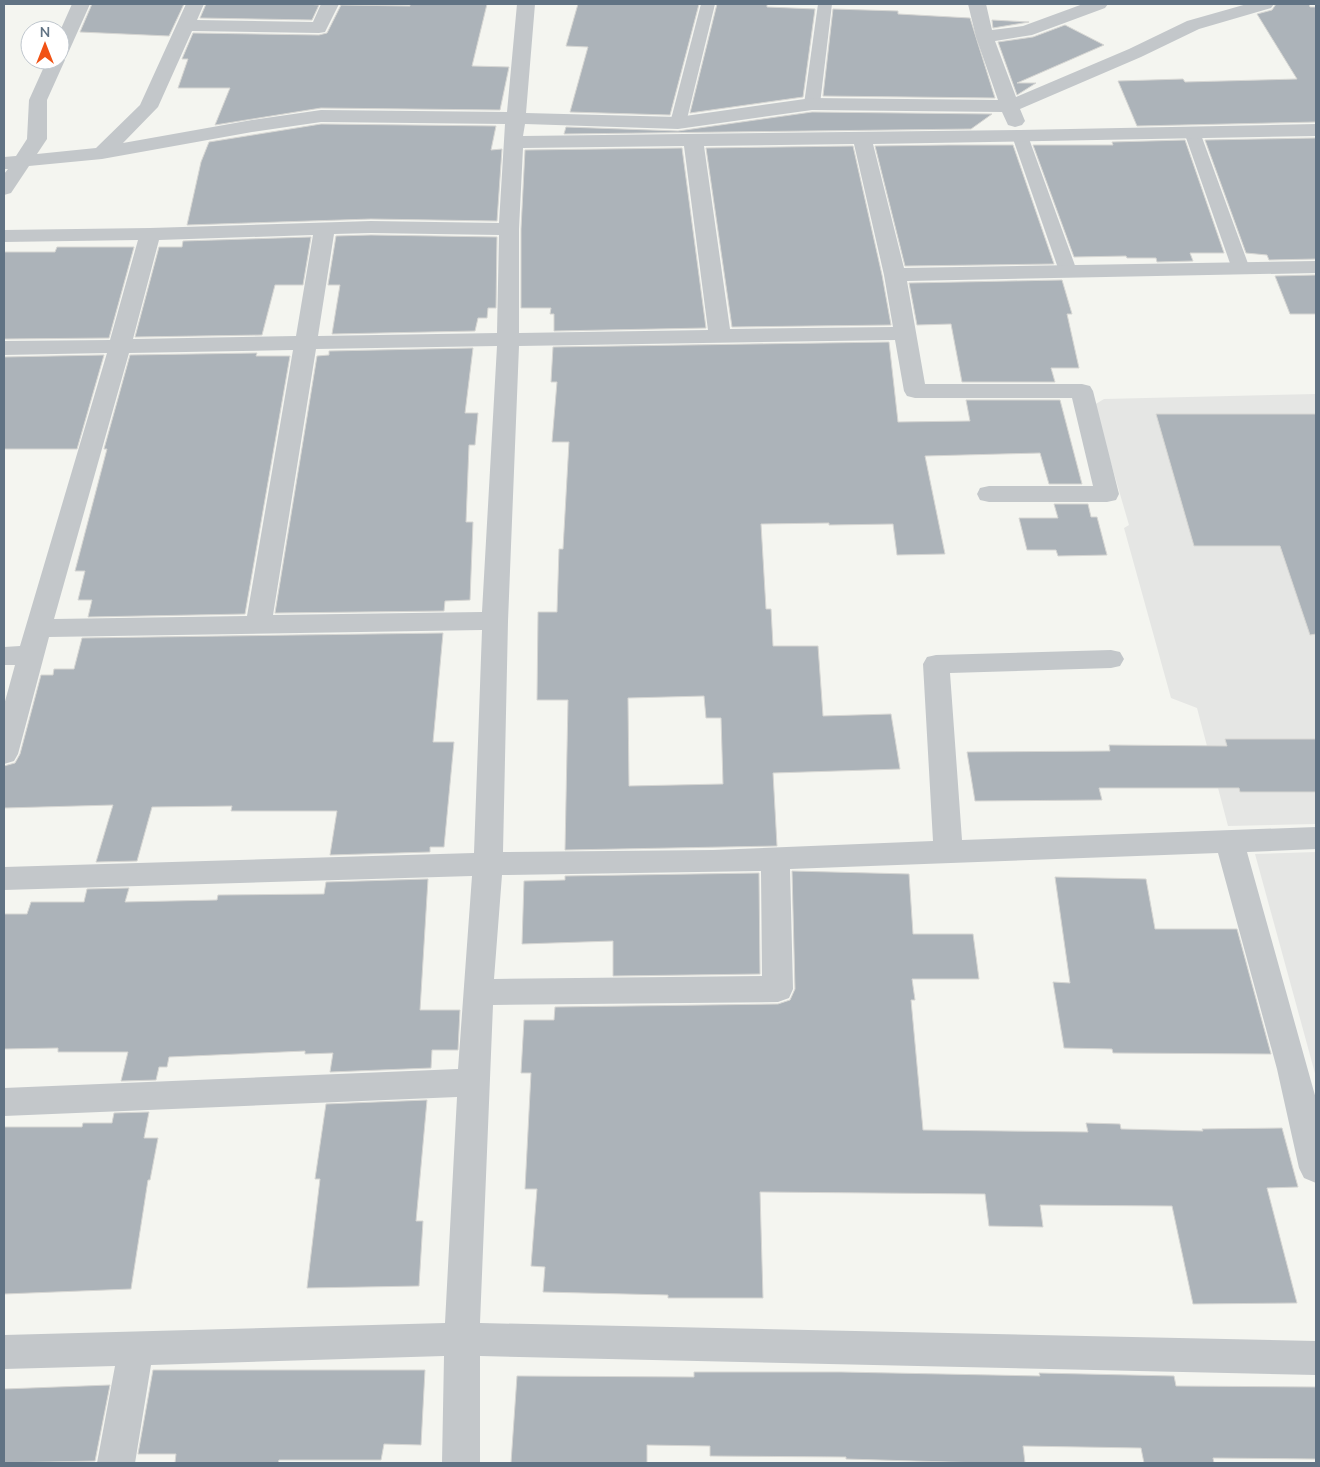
<svg xmlns="http://www.w3.org/2000/svg" width="1320" height="1467" font-family="'Nunito Sans',sans-serif">
  <style>
    .built { fill: #e5e6e4 }
    .building { fill: #acb3b9; stroke: #d6d6d3; fill-rule: evenodd }
    .lines { fill: none; stroke-linecap: round; stroke-linejoin: round }
    .lane { fill: #c3c7ca; fill-rule: evenodd }
    .street { fill: #c3c7ca; fill-rule: evenodd }
  </style>
  <rect width="100%" height="100%" fill="#f4f5f0"/>
  <!-- built -->
  <g class="built">
    <path d="M1316,394V824L1228,826L1197,708L1171,698L1124,528L1129,525L1094,405L1104,399Z"/>
    <path d="M1316,852V1077L1255,854Z"/>
  </g>
  <!-- building -->
  <g class="building">
    <path d="M92,4H184L169,36L80,32Z"/>
    <path d="M206,4H307L319,5L312,20L200,18Z"/>
    <path d="M410,4H487L472,66L509,67L500,110L321,108L215,125L230,88H178L188,59H182L193,33L319,35L327,33L341,5L410,6Z"/>
    <path d="M578,4H699L670,115L570,112L588,47L566,46Z"/>
    <path d="M717,4H767V7L815,9L803,97L690,113Z"/>
    <path d="M1276,4H1309L1310,7H1316V122L1137,126L1118,81L1183,79L1185,82L1297,79L1257,14L1272,10Z"/>
    <path d="M833,9L898,11V14L970,18L995,98L823,96Z"/>
    <path d="M992,20L1029,22L993,28Z"/>
    <path d="M1065,25L1104,45L1017,83H1036L1017,95L998,42L1033,37Z"/>
    <path d="M812,112L992,114L971,129L564,134L566,127L678,131Z"/>
    <path d="M321,124L496,126L491,150L502,149L497,221L371,219L187,225L201,162L209,142Z"/>
    <path d="M1316,138V259L1269,260L1267,255L1246,253L1205,140Z"/>
    <path d="M1185,140L1224,253H1190L1193,261L1157,262L1156,258H1127L1126,256L1074,257L1033,145H1113L1112,142Z"/>
    <path d="M949,145H1013L1054,264L905,266L875,146Z"/>
    <path d="M853,146L882,275L891,325L732,327L706,148Z"/>
    <path d="M682,148L706,328L554,331V314H550L551,308H521V229L525,150Z"/>
    <path d="M371,235L497,237L496,308H488L487,318H478L475,331L332,334L340,285H328L336,236Z"/>
    <path d="M311,237L303,285H275L262,335L135,337L159,247H182L183,241Z"/>
    <path d="M57,247H134L109,338L4,339V252H55Z"/>
    <path d="M1316,275V314H1290L1275,276Z"/>
    <path d="M1062,280L1072,314H1067L1079,368H1051L1055,382H962L951,324L917,325L909,283Z"/>
    <path d="M889,342L898,422L970,421L966,400H1060L1082,484H1049L1040,453L925,456L945,554L897,555L893,524L829,525V523L761,524L766,609H771L773,646H818L823,716L891,714L900,769L773,773L777,846L565,850L568,700H537L538,612H557L559,549H563L569,442H552L557,382H551L553,347ZM704,696L706,718H721L723,784L629,786L628,698Z"/>
    <path d="M473,348L465,413H478L475,445H469L466,522H473L470,600L445,601L444,611L275,613L317,356L329,355V351Z"/>
    <path d="M257,353L256,356H290L245,614L88,617L92,600H78L85,571H75L107,449H104L130,355Z"/>
    <path d="M104,355L77,449H4V357Z"/>
    <path d="M1156,414H1316V634L1310,635L1280,546H1194Z"/>
    <path d="M1054,504H1088L1091,517H1097L1107,555L1058,556L1056,550H1027L1019,518H1058Z"/>
    <path d="M443,633L433,742H454L444,847H430V852L330,855L337,811H231L232,806L152,807L137,861L96,862L113,805L4,808V766L15,763L20,754L41,675H53L54,669H74L82,638Z"/>
    <path d="M1225,739H1316V792H1240L1239,788H1099L1102,800L975,801L967,752L1110,751L1109,745L1227,746Z"/>
    <path d="M792,871L909,874L913,934H973L979,979H912L915,1000H911L923,1130L1088,1132L1086,1123L1120,1124L1121,1129L1203,1131L1202,1129L1282,1128L1298,1187L1267,1188L1297,1303L1193,1304L1172,1206L1040,1205L1043,1227L989,1226L985,1194L760,1192L763,1298H668V1295L543,1292L545,1267L531,1266L537,1189H525L531,1073H521L524,1020H554L555,1007L778,1004L790,1000L795,989Z"/>
    <path d="M759,873L760,974L613,976V941L522,944L524,881L565,880V876Z"/>
    <path d="M1055,877L1146,879L1155,929H1237L1271,1054L1113,1053L1112,1049L1064,1048L1053,982L1070,983Z"/>
    <path d="M428,879L420,1010H460L458,1050H432L431,1068L330,1072L333,1053L305,1054V1051L169,1057L167,1067H159L156,1080L121,1081L128,1052H58V1048L4,1049V914H27L31,902H84L87,889L129,888L125,902L217,900L218,895L324,894L326,882Z"/>
    <path d="M427,1100L416,1221H423L419,1286L307,1288L320,1179H315L326,1104Z"/>
    <path d="M149,1112L144,1138H158L150,1180H148L131,1289L4,1294V1127H82L83,1123H112L114,1113Z"/>
    <path d="M153,1370H425L421,1445L384,1444L381,1460H279L278,1463H175L176,1454H138Z"/>
    <path d="M694,1372H841L1040,1376L1039,1373L1174,1376L1176,1386L1316,1387V1459L1213,1458L1214,1463H1144L1141,1448L1023,1446L1025,1463H983L846,1459V1457L710,1456V1446L647,1445V1463H511L517,1376L694,1377Z"/>
    <path d="M110,1385L95,1461L4,1463V1389Z"/>
  </g>
  <g class="lines">
    <!-- lane -->
    <g class="lane">
      <path d="M701,4H715L686,123L684,126H672L670,123Z"/>
      <path d="M818,4H832L820,104L818,107H806L804,104Z"/>
      <path d="M1192,127L1198,129L1200,132L1250,269L1247,273L1241,274L1235,273L1232,269L1184,132L1186,129Z"/>
      <path d="M1020,131L1026,133L1028,136L1077,271L1074,275L1068,276L1062,275L1059,271L1012,136L1014,133Z"/>
    </g>
    <!-- street -->
    <path class="street" d="M72,4H90L69,51L66,55L62,56L65,60L47,100V139L37,154L96,148L140,105L186,4H204L197,20L313,22L321,4H339L325,32L319,33L192,31L158,107L123,143L252,120L321,110L507,112L517,4H535L526,113L678,117L812,98L998,100L976,37L968,4H986L992,30L1023,26L1083,4H1108L1105,8L1032,35L995,41L1016,97L1129,49L1187,21L1247,4H1274L1271,8L1199,29L1141,57L1020,109L1025,121L1022,125L1015,127L1008,125L1002,112L812,110L678,129L525,124L523,136L1020,130L1316,124V136L873,144L904,268L1316,261V273L907,281L925,384H1082L1090,386L1093,391L1119,494L1116,500L1107,502H989L980,500L977,494L980,488L989,486H1093L1072,398H915L907,396L904,391L895,340L519,346L508,621L503,852L713,850L933,841L923,664L927,657L936,655L1111,650L1120,652L1124,659L1120,666L1111,668L950,673L962,840L1316,827V849L1247,852L1316,1099V1183L1304,1178L1299,1168L1277,1069L1218,853L790,869L793,989L789,998L778,1002L493,1005L480,1323L1316,1341V1375L480,1356V1463H442L444,1356L151,1365L135,1463H97L115,1366L4,1369V1335L445,1323L457,1097L4,1116V1088L458,1069L472,876L4,890V867L474,853L482,630L49,637L18,754L14,761L4,764V705L15,665H4V647L20,646L107,353L4,355V341L110,340L138,240L4,242V230L150,228L371,221L499,223L505,124L321,122L252,132L102,159L29,166L11,193L4,195V174L8,169H4V157L16,156L27,139L29,100L47,60H60V31ZM854,144L884,275L893,327L730,329L704,146ZM684,146L708,330L519,333V229L523,148ZM371,233L499,235L497,333L318,336L334,234ZM313,235L296,336L133,339L159,240ZM497,346L482,612L273,615L316,349ZM293,350L247,616L54,619L129,353ZM761,871L762,976L494,979L502,875Z"/>
  </g>
  <!-- border -->
  <rect width="1320" height="1467" fill="none" stroke="#617384" stroke-width="10"/>
  <!-- north arrow -->
  <g transform="translate(45 45)"><circle r="24" fill="#ffffff" stroke="#c0c7ce"/>
  <path d="M0-4L9 19L0 12L-9 19Z" fill="#f15214"/>
  <text y="-8" font-size="14" font-weight="bold" text-anchor="middle" fill="#617384">N</text>
  </g>
</svg>
